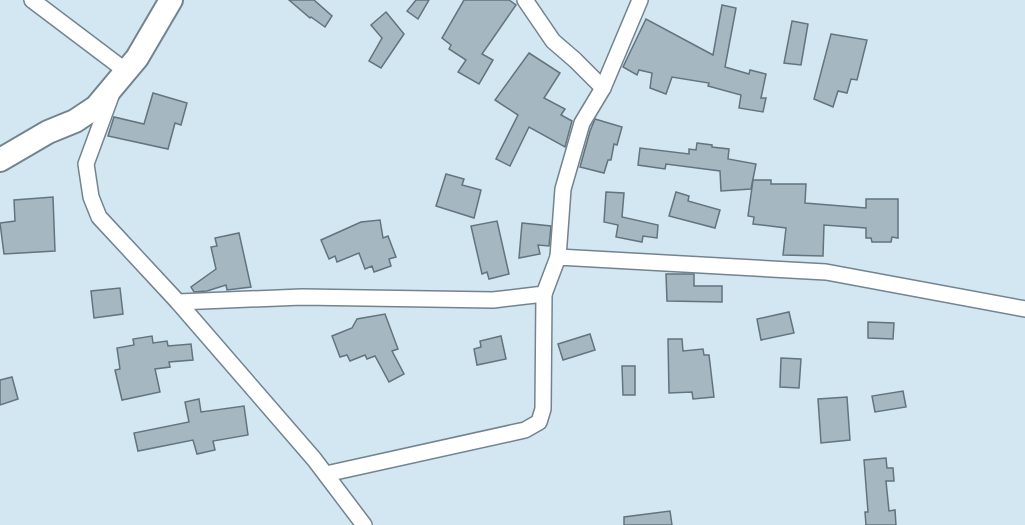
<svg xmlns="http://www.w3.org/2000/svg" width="1025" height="525" font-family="Lato,sans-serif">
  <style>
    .building { fill: #a5b8c2; stroke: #62747e; stroke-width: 1.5 }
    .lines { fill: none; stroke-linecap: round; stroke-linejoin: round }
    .street-casing { stroke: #72848f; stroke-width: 18 }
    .secondary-casing { stroke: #72848f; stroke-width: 26 }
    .street { stroke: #fff; stroke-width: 15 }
    .secondary { stroke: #fff; stroke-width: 22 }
  </style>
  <rect width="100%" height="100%" fill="#d3e7f2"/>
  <!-- building -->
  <g class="building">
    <path d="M289,0H314L332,16L325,27L311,17L310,18Z"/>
    <path d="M416,0H429L418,19L407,11Z"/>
    <path d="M464,0H509L516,5L482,54L493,60L479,84L458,72L466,60L449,49L451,45L442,38Z"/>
    <path d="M722,5L736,8L725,67L749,74L750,70L766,74L761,98H766L763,112L739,108L741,95L708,86L709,83L672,77L666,94L650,88L652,73L639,70L637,75L623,67L646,19L713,55Z"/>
    <path d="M386,12L404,34L381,68L369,61L382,38L371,25Z"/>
    <path d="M792,21L808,24L801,65L784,63Z"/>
    <path d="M831,34L867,40L857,80L851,79L847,93L838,91L833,107L814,99Z"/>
    <path d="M529,53L560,73L544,98L565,109L561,115L572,121L565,147L529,127L510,166L496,159L518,115L495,100Z"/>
    <path d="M153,93L187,103L181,125L175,123L168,149L108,136L114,117L144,124Z"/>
    <path d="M595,119L622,127L617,145L614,144L611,160H608L604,173L580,167L590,131Z"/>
    <path d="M697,143L712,145V147L729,149L728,159L756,164L751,189L721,191L720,171L666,164L665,169L638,165L640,148L689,154V149L696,150Z"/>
    <path d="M446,174L464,179L462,185L481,190L474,218L436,206Z"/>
    <path d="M753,180H771V184H806L805,203L866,208V199H898V238L892,237L891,242H872L871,238H866V228L824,225L823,256L783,255L786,228L753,224L754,217L748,216Z"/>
    <path d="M606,192L624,193L622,217L658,225L657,238L643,236L642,242L616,237L618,225L604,222Z"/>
    <path d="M676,192L689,196L688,201L720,210L715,228L669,216Z"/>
    <path d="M53,197L55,251L4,254L0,223L15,221L14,200Z"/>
    <path d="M380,220L383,238L388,236L396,257L389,259L391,266L374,272L372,266L365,269L359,253L337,262L335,256L329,259L321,240L361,222Z"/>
    <path d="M497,221L509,274L489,279L487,272L482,274L471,226Z"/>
    <path d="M522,223L551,226L549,246L538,245L540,254L519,258Z"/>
    <path d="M239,233L251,287L227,290L226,285L207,291L194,292L191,287L216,269L211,247L217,246L215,238Z"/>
    <path d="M666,274H694V286H722V302L667,301Z"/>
    <path d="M120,288L123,314L94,318L91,291Z"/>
    <path d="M789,312L794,333L761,340L757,319Z"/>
    <path d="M385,314L398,349L392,351L404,374L389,382L375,356L367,359L365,355L350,361L347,355L340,357L332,336L352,328L357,319Z"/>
    <path d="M868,322L894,323L893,339L868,338Z"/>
    <path d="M590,334L595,350L563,360L558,344Z"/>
    <path d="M152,336L153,343L167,341L168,346L191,344L193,360L169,362L170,367L155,369L160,392L122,400L115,370L120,369L117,348L134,345L133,339Z"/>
    <path d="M501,336L506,359L477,365L474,349L481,347L480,341Z"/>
    <path d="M668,339H682L683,351L703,349L704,355H709L714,397L693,399L692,392L669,393Z"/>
    <path d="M781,358L801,359L799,388L780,387Z"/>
    <path d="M622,366H635V395H623Z"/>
    <path d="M12,377L18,399L0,405V380Z"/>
    <path d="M903,391L906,407L875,412L872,396Z"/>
    <path d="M847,397L850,440L821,443L818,399Z"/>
    <path d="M199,399L201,412L244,406L248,435L213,441L215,450L197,454L193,440L138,451L134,433L189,422L185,402Z"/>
    <path d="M886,458L887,468H893L894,481H886L889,511L895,510L896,525H866L865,512H868L864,460Z"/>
    <path d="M670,511L672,525H624V517Z"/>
  </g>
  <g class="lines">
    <defs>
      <g id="street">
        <path d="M32,0L126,71"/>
        <path d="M525,0L553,41L575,60L603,88"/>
        <path d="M111,96L86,164L91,197L99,217L178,302L314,459L364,525"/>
        <path d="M558,257L563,189L582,123L603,88L640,0"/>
        <path d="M178,302L302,297L493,300L544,294L558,257L826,272L1025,309"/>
        <path d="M326,474L525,430L539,422L543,409L544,294"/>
      </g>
      <path id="secondary" d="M0,160L48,132L75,121L96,107L137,58L171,0"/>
    </defs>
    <!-- street casing -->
    <use href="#street" class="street-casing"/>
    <!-- secondary casing -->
    <use href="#secondary" class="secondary-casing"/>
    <!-- street -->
    <use href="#street" class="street"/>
    <!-- secondary -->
    <use href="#secondary" class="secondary"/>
  </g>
</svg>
